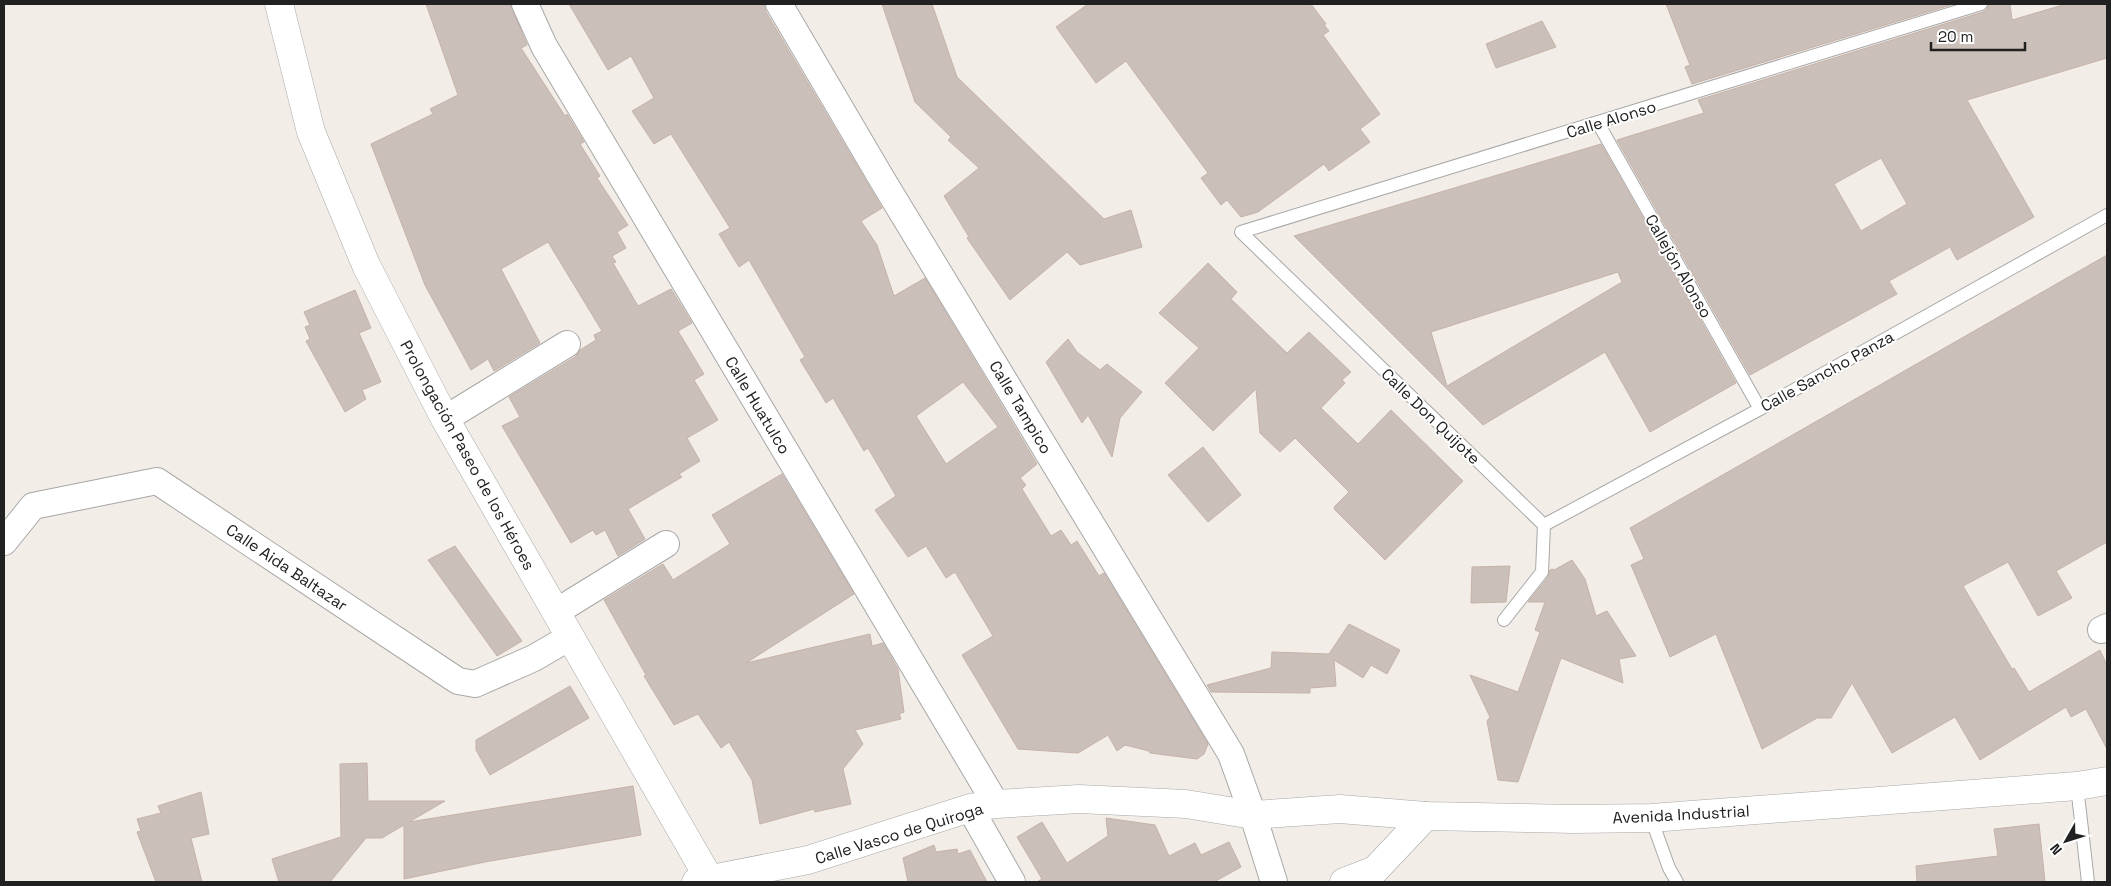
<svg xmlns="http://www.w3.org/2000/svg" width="2111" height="886" font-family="'Space Grotesk',sans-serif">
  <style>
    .building { fill: #cbbfba; stroke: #c6b2a8; fill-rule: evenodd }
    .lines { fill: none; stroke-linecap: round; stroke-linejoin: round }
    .service-casing { stroke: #a8a8a8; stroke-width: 14 }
    .minor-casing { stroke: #a8a8a8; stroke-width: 28 }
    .tertiary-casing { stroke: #a8a8a8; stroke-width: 29 }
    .service { stroke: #fff; stroke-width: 12 }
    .minor { stroke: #fff; stroke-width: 26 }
    .tertiary { stroke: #fff; stroke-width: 28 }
    .labels { text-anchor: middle; stroke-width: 4; stroke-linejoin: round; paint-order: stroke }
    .street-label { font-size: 16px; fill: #212121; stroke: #fff }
  </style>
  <rect width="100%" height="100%" fill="#f2ede7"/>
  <!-- building -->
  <g class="building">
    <path d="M426,4H510L527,45L521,48L565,116L567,114L584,142L580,144L600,176L597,178L628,225L617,232L626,248L612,256L616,262L613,263L638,306L671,289L692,323L678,331L704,374L694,380L718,420L687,438L700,461L679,474L682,477L628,509L645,539L618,556L605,530L596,535L593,530L571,543L502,426L520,417L509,397L575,357L580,350L596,340L594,335L602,331L548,242L501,269L540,343L494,371L488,359L471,370L425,285L371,144L433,114L430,109L458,95Z"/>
    <path d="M569,4H764L766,12L882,208L861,221L877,245L894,296L925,278L1037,464L1020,478L1026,485L1022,489L1051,536L1061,530L1071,545L1077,541L1099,576L1104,573L1208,744L1204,754L1197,759L1150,753L1149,751L1125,745L1117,751L1108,735L1078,753L1018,749L962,655L993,636L955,572L946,578L926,546L908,557L875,510L896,496L868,448L864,451L833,398L826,403L822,396L800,360L805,357L749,260L739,267L719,234L730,228L671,134L654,144L632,111L654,98L631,56L608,70ZM963,382L998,427L946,464L916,416Z"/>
    <path d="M882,4H932L957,77L1104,219L1131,210L1142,247L1080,265L1067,252L1010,300L967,238L969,237L944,196L979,168L948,140L951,137L915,102Z"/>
    <path d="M1088,4H1311L1326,24L1324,25L1329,31L1323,35L1380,114L1360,129L1370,142L1329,171L1324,164L1258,212L1241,217L1227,200L1221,205L1201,178L1208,173L1126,61L1096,83L1056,27Z"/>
    <path d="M1666,4H1954L1692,84L1685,67L1690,65Z"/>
    <path d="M1989,4H2010L2012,20L2066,4H2107V58L1967,100L2034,217L1957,260L1950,247L1889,281L1897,294L1750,375L1617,140L1704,113L1698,100L1983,12L1987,9ZM1881,158L1907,204L1861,231L1834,184Z"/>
    <path d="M1542,21L1556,47L1496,68L1486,44Z"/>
    <path d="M1601,144L1736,383L1650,432L1605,352L1483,425L1294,236ZM1618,272L1622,282L1447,386L1431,332Z"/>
    <path d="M2107,255V542L2056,571L2072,598L2038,616L2008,562L1963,586L2012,669L2014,668L2029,692L2100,650L2107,665V749L2086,709L2071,717L2066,707L1980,760L1955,717L1892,753L1852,683L1831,718H1817L1762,749L1716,634L1670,657L1631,565L1644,559L1630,528Z"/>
    <path d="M1208,263L1237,292L1231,299L1287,353L1309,332L1351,372L1342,380L1345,383L1321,408L1358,444L1391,410L1463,481L1385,560L1335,510L1334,507L1349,492L1295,438L1280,452L1260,433L1256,389L1213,431L1165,383L1199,348L1159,313Z"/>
    <path d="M355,290L371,328L359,333L381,382L362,390L366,399L345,412L306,341L310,339L305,327L310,325L304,312Z"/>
    <path d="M1068,339L1077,352L1100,370L1107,364L1142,392L1120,418L1112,457L1088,415L1082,423L1046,362Z"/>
    <path d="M1203,447L1241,495L1208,522L1168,475Z"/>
    <path d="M782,474L854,594L746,663L870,634L872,646L883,643L898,669L904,712L899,714L901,719L855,730L863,744L843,769L851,804L815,812L814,809L760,824L752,780L729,742L721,748L698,714L674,725L644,676L646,675L604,600L663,564L673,580L730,544L712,515Z"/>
    <path d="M455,546L522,641L497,656L428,560Z"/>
    <path d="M1572,560L1585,579L1596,616L1607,611L1636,656L1619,659L1623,683L1561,658L1518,782L1498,780L1487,721L1490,717L1470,675L1518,692L1540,632L1535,630L1545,602H1528L1548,577L1550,570L1552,569L1554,570Z"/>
    <path d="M1510,566L1506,602L1471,603L1472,567Z"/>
    <path d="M1349,624L1400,650L1387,674L1371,665L1363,678L1334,660L1336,686L1310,688V693L1211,692L1207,685L1271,668L1272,652L1329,654Z"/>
    <path d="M570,686L589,718L490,775L476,750V740Z"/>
    <path d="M367,763L368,801H445L409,822L633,786L641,835L485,862L404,879V825L382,838H366L330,882H279L272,859L341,837L340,764Z"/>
    <path d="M201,792L209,834L191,838L202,882H156L137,832L141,831L137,819L161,813L158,806Z"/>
    <path d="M1106,818L1155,825L1169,856L1195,843L1201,855L1229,842L1241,867L1214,882H1037L1042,879L1017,837L1042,822L1067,863L1108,836Z"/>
    <path d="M2039,824L2045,882H1917L1916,866L1998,856L1994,829Z"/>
    <path d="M934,845L936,852L957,849L958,854L970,850L987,882H908L903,858Z"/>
  </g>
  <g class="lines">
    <defs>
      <g id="service">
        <path d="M1598,123L1760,409"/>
        <path d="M1544,525L1760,409L2107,215"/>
        <path d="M1504,620L1542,572L1544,525L1241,232L1981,4"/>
        <path d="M2077,786L2088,882"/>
        <path d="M1651,818L1669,868L1677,882"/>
      </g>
      <g id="minor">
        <path d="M525,4L544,46L996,804"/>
        <path d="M779,4L883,181L1231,754L1253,815L1274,882"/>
        <path d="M445,419L567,344"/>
        <path d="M4,542L33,506L157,481L458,681L475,684L534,658L570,637"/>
        <path d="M556,612L666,544"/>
        <path d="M2101,630L2107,627"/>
        <path d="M970,808L1012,882"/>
      </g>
      <g id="tertiary">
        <path d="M279,4L311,132L366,265L445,419L711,882"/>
        <path d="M696,882L808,860L970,808L996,804L1079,799L1186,804L1253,815L1340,809L1426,816L1575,819L1651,818L2077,786L2107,781"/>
        <path d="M1344,882L1375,870L1426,816"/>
      </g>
    </defs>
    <!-- service casing -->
    <use href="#service" class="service-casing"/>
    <!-- minor casing -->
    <use href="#minor" class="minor-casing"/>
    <!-- tertiary casing -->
    <use href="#tertiary" class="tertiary-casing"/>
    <!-- service -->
    <use href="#service" class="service"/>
    <!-- minor -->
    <use href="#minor" class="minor"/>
    <!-- tertiary -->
    <use href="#tertiary" class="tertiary"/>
  </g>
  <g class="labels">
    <!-- street labels -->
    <g class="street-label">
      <text transform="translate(1611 119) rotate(-17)" y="6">Calle Alonso</text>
      <text transform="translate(1679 266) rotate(60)" y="6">Callejón Alonso</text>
      <text transform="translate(1827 371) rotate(-29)" y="6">Calle Sancho Panza</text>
      <text transform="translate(758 405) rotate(59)" y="6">Calle Huatulco</text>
      <text transform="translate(1021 407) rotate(59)" y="6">Calle Tampico</text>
      <text transform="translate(1431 416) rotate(44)" y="6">Calle Don Quijote</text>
      <text transform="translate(468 455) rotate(61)" y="6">Prolongación Paseo de los Héroes</text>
      <text transform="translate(287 567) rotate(34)" y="6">Calle Aida Baltazar</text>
      <text transform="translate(1681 814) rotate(-3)" y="6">Avenida Industrial</text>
      <text transform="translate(899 833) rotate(-17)" y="6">Calle Vasco de Quiroga</text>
    </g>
  </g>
  <!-- border -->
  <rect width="2111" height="886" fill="none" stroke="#212121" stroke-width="10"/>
  <!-- north arrow -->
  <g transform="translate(2066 841) rotate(231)" stroke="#ffffff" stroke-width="4" paint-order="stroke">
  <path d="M0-4L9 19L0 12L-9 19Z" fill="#212121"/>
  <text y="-8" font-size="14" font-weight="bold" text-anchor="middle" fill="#212121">N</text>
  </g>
  <!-- scale -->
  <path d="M1931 42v8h94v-8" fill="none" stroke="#212121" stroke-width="2.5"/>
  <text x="1938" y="42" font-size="15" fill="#212121" stroke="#ffffff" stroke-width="4" paint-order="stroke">20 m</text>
</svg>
